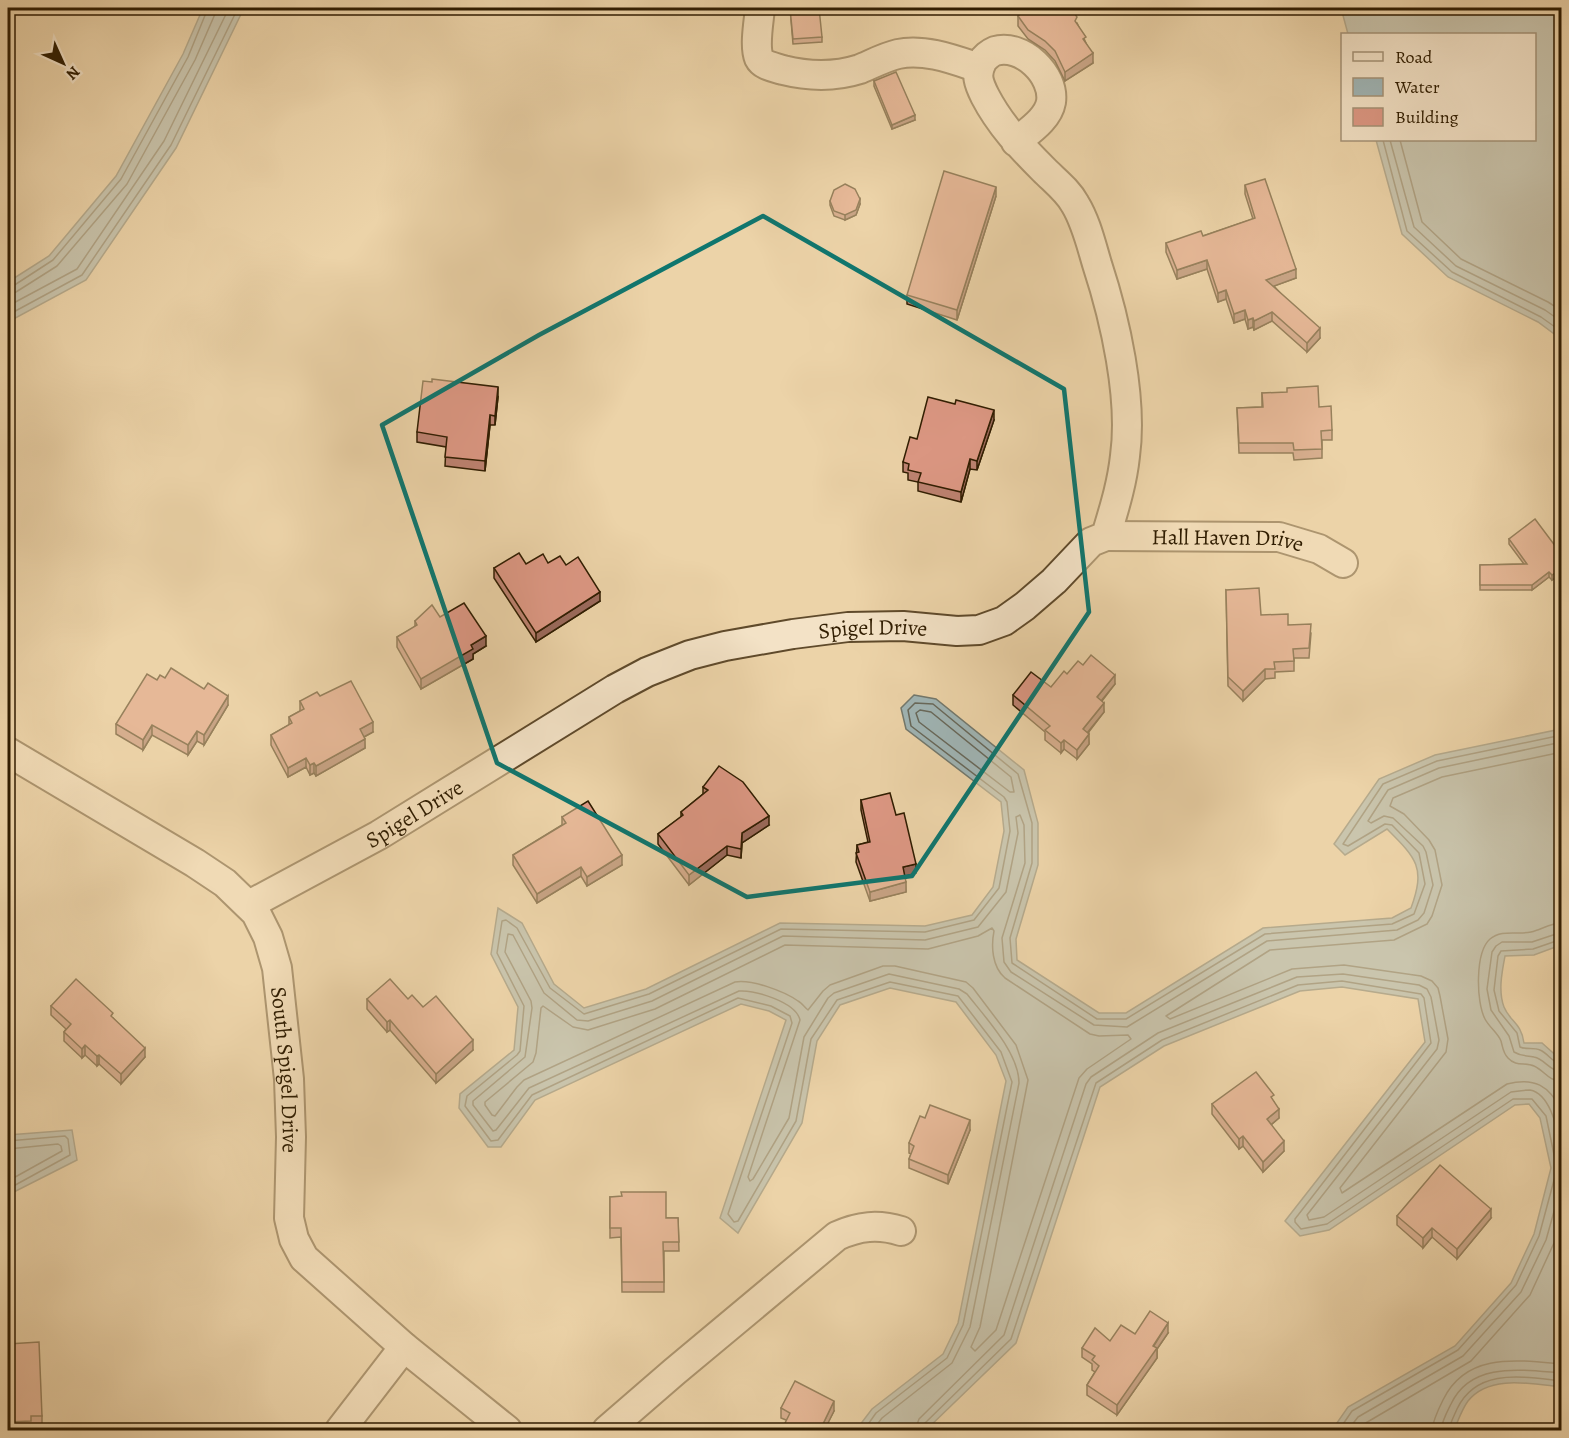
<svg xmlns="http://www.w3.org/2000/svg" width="1569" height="1438" font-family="Alegreya,serif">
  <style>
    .water { fill: #9fb4b4; stroke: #73786c; stroke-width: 1.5 }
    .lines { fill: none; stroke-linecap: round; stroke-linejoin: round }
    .shore { stroke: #68685a; stroke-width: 1.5 }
    .minor-casing { stroke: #5f4a2b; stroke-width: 32 }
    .minor { stroke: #f3e2c6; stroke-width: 28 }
    .wall { fill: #be8372; stroke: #301d01; stroke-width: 1.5 }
    .shaded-wall { fill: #9b6a5c; stroke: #301d01; stroke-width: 1.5 }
    .building { fill: #dd9884; stroke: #301d01; stroke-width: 1.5 }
    .marked { fill: none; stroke: #0f766e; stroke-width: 4.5; stroke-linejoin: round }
    .labels { text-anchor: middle; stroke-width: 6; stroke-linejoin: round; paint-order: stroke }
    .street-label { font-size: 22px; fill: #301d01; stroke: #f3e2c6 }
  </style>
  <rect width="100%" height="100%" fill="#ecd3a8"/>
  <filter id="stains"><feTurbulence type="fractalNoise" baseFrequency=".00333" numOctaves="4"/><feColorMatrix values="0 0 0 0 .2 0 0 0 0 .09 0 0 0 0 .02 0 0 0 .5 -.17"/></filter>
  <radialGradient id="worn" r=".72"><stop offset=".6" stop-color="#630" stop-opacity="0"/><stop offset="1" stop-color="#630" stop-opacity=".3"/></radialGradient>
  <!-- water -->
  <g class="water">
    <path d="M203,8H244L176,148L86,280L8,322V282L49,256L116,176L183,54Z"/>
    <path d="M1341,8H1561V339L1538,322L1448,277L1402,234L1376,140H1534V34H1348Z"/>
    <path d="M914,695L936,699L1024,770L1038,823V865L1016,939L1017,960L1099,1013H1126L1263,928L1392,918L1411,908C1426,867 1416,858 1387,829L1345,855L1334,844L1379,779L1435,755L1561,729V945L1534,955L1505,956C1502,972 1498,991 1504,1007C1510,1022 1521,1022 1524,1043H1542L1561,1060V1387C1533,1384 1489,1374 1468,1401C1462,1409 1458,1421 1454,1430H1332L1348,1407L1455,1346L1511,1283L1534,1234L1551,1168L1540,1118L1529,1104L1515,1105L1329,1230L1300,1236L1285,1221L1425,1042L1418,999L1342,987L1300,991L1164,1046L1100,1087L1016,1343L926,1430H856L872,1409L943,1354L958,1323L1006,1081L996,1055L956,1002L890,988L840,1005L817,1041L802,1123L738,1233L720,1218L786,1020L769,1011L741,1004L535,1100L501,1147H488L459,1108L460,1094L514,1050L518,1007L491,954L498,908L522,923L554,984L584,1008L646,989L780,923L925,926L972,915L993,887L1004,831L1001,802L906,729L901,708Z"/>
    <path d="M72,1130L77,1160L8,1195V1135Z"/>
  </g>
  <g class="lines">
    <!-- shore -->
    <g class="shore">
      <path d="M1383,140L1407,231L1452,272L1541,317L1562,332"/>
      <path d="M1390,140L1414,227L1456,266L1545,310L1562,322"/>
      <path d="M1400,140L1422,222L1461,259L1548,302L1562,311"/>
      <path d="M8,287L13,286L53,260L121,179L188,57L208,8"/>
      <path d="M8,294L16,292L57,266L127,184L195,60L215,14L216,8"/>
      <path d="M8,306L77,269L164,141L229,8"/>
      <path d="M8,315L82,275L171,145L238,8"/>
      <path d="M920,710L931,712L1011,777L1014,792H1010L919,722L916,713Z"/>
      <path d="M1562,752L1442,777L1393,798L1390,806L1404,814L1429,840L1435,850L1442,885L1432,916L1427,924L1394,940L1270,950L1166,1016L1170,1019L1292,969L1344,965L1421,976L1432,981L1438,988L1440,996L1448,1039L1446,1052L1340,1188L1342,1193L1507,1084C1534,1077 1549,1085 1562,1111"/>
      <path d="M1562,923C1550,923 1541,930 1531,932C1517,935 1502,929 1490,939C1475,952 1476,1002 1485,1019C1489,1027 1498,1033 1501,1041C1503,1048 1503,1053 1508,1058C1516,1067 1525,1062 1534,1066C1545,1071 1548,1081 1562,1081"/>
      <path d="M992,928L994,931C991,946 992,967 1005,978L1090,1034L1099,1036L1128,1035L1131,1039L1087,1069L1079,1078L996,1330L975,1351L971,1347L980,1327L1028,1080L1016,1045L973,988L966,982L895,966H883L830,985L823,991L808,1010C805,1008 802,1003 798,1001C784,991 751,979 735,982L524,1080L517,1087L495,1116L492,1115L485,1105V1102L533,1062L536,1053L541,1008L543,1006L573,1027L588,1030L655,1009L785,945L928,949L978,936Z"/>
      <path d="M1562,932L1532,942H1502L1496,946L1492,952L1487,989L1491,1010L1509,1036L1514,1052C1522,1057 1526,1055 1534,1057C1545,1059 1549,1071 1562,1072"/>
      <path d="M1562,939L1533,949L1501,951L1498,956L1494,990L1499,1011L1517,1033L1520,1047C1526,1050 1534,1047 1540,1050C1549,1054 1552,1063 1562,1064"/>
      <path d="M8,1141L65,1136L68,1139L70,1155L8,1189"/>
      <path d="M8,1149L58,1144L61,1146L62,1151L8,1181"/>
      <path d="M864,1430L876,1413L947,1358L963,1325L1012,1082L1001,1052L958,996L890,982L837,1000L811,1039L796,1121L738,1221L734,1222L728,1214L792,1023L790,1016L771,1006L738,998L532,1095L498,1140L491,1141L465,1106L467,1096L517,1055L520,1051L524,1006L497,953L502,921L506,920L517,928L550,988L584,1014L649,994L781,929L925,932L974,920L999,888L1010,831L1007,802L1004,797L911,726L908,710L915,703L933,704L1018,774L1032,823V863L1010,938L1012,963L1097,1019H1126L1265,934L1392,924L1414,914L1425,884L1419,853L1392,825L1385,824L1348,846L1343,844L1383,784L1437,761L1562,735"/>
      <path d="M873,1430L882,1418L952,1363L970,1327L1019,1083C1019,1053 985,1017 967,994L959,989L889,974L834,993L828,998L804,1037L789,1118L753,1179L750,1181L748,1177L800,1020C796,1002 755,990 739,991L529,1088L496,1130L493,1131L473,1105V1101L525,1057L532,1008L531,1001L505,952L508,934L513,935L544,993L577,1020L588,1021L652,1001L783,936L925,940L978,927L1006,892L1018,833L1016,817L1020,815L1024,825L1025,863L1002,938L1004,962L1011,972L1094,1025L1127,1027L1267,941L1397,930L1418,920L1424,913L1433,885L1426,852L1423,846L1393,818L1384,816L1371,823L1368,821L1388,790L1439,768L1562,742"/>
      <path d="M915,1430L919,1419L1004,1335L1086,1084L1091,1077L1158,1033L1297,977L1343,974L1419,985L1427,989L1431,997L1439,1040L1437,1049L1307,1215L1309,1220L1324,1217L1511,1092C1517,1091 1524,1090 1530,1090C1552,1094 1558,1134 1562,1151"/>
      <path d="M922,1430L924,1424L1011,1339L1096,1083L1162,1040L1298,985L1342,981L1421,994L1424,998L1431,1043L1295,1219V1222L1301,1229L1327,1224L1513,1099H1532L1546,1116L1557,1169L1539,1236L1516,1285L1458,1350L1352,1411L1339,1430"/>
      <path d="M1348,1430L1358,1417L1463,1356L1521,1292L1546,1240L1562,1183"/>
      <path d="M1359,1430L1364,1424L1471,1361L1530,1295L1554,1243L1562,1217"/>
      <path d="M1432,1430C1433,1420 1438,1410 1443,1400C1466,1352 1517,1360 1562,1364"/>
      <path d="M1441,1430C1442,1421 1447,1412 1451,1404C1471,1361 1522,1370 1562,1373"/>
      <path d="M1449,1430C1450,1423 1454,1416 1457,1409C1477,1367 1524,1377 1562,1381"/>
    </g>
    <defs>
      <g id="minor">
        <path d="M760,8C759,20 754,46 759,58C763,66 774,67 783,70C807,76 835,77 860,69C872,64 885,57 898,54C924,48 955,60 979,68"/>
        <path id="s1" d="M1106,536L1279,537L1319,549L1343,563"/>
        <path id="s2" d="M8,752L195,863L225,883L256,913L268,937L277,968L289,1079L291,1137L289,1218L294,1239L304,1258L404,1347L507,1430"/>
        <path id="s3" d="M249,905L379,835L615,689L647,672L690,655L725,646L793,634L848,627L903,626L957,631L979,630L1004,621L1025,606L1054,581L1091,542L1106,536C1114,509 1122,484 1125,456C1133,398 1115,319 1097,264C1091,244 1086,222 1075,204C1068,191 1055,181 1044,170C1021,147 1000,125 985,96C979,84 975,75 982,62C984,58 990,53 995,51C1022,43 1055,75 1051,102C1048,119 1029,131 1016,142"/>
        <path d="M340,1430L404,1347"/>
        <path d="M607,1430L674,1372L837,1236C859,1226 878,1224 901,1231"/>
      </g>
    </defs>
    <!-- minor casing -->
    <use href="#minor" class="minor-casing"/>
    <!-- minor -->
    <use href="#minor" class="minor"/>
  </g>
  <!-- wall -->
  <g class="wall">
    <path d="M790,8L822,37V42L793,44Z"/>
    <path d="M1018,16L1077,23L1086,43L1093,63L1065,81L1055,61L1045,50L1028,39L1018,26Z"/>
    <path d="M874,81L915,120L892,129L874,86Z"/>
    <path d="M1245,185L1296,278L1274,286L1320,338L1307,352L1272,321L1254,330L1253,327L1248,329L1245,319L1234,323L1226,299L1218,302L1207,269L1177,279L1166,252V243L1203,236L1253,219L1245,194Z"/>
    <path d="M996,196L957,320L907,304V295Z"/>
    <path d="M830,201L860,204L856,215L845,220L834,216L830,205Z"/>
    <path d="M1262,393L1319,407L1332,430V440H1322V458L1294,460L1293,453H1239L1237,408L1262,407Z"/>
    <path d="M498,397L495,425H490L485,471L445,466L446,447L417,442V432Z"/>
    <path d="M994,420L977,470L970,469L961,502L918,491V482L908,480V473L903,472V462L917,439Z"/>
    <path d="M1509,539L1562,555V573L1552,580L1549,577L1532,590H1480V565L1524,564L1509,544Z"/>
    <path d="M548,563L566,565L600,601L536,642L494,578V568L526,564Z"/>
    <path d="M1226,590L1261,615L1311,633L1309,658H1294V671L1275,672V678L1265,679L1243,701L1228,686Z"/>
    <path d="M440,617L486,646L473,654V659L421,689L397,647V637L415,627V621Z"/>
    <path d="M1083,665L1115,684L1102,701L1104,712L1088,733L1089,744L1077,759L1064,749L1061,753L1045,740V732L1013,705V695L1051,687L1067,674Z"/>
    <path d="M165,678L228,705L204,745L197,741L188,755L152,735L143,750L116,734V724L157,680Z"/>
    <path d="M320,696L373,732L364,737L365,748L316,776L314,773L310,775L306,767L288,777L271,745V735L289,725V717L300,711V701Z"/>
    <path d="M703,787L769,825L742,843L741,858L727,855L689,885L658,844V834L681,817V812L703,794Z"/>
    <path d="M861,800L896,815L916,873L905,876L906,892L870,901L856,862L857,845L868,842L861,810Z"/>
    <path d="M562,817L622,865L587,886L581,876L537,903L513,865V855L562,825Z"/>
    <path d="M367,999H408L423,1007L473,1050L436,1083L390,1030L387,1032L367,1009Z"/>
    <path d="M51,1006L113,1018L145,1057L121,1084L99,1064L97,1066L85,1055L82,1058L64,1041V1032L66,1029L51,1015Z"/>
    <path d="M1274,1102L1279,1118L1271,1125L1284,1151L1263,1172L1243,1146L1239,1149L1212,1114V1104Z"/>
    <path d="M925,1118L970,1130L948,1184L909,1168V1159L911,1154L909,1153V1143Z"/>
    <path d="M610,1197L666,1218H678L679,1251H664V1292H622L621,1237L610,1238Z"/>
    <path d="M1397,1216L1491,1218L1457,1259L1432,1237L1423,1248L1397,1225Z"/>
    <path d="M1168,1333L1157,1349V1358L1117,1415L1087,1395V1385L1095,1372L1092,1370V1364L1082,1357V1348L1110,1341L1135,1334Z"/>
    <path d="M8,1344L42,1416V1425L31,1426V1431H8Z"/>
    <path d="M781,1408L834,1411L826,1426L828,1431L786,1420L781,1418Z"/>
  </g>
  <!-- shaded-wall -->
  <g class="shaded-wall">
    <path d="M1093,53V63L1065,81V72Z"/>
    <path d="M915,115V120L892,129V125Z"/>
    <path d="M996,187V196L957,320V310Z"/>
    <path d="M860,199V204L856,215L845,220V215Z"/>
    <path d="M1207,260V269L1177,279V270Z"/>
    <path d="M1296,269V278L1266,289V280Z"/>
    <path d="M1226,290V299L1218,302V293Z"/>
    <path d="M1245,310V319L1234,323V314Z"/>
    <path d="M1272,312V321L1254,330V321Z"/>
    <path d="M1253,318V327L1248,329V320Z"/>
    <path d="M1320,328V338L1307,352V343Z"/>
    <path d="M498,387V397L495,425V416Z"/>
    <path d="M994,410V420L977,470V461Z"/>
    <path d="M490,415V425L485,471V461Z"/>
    <path d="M970,459V469L961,502V492Z"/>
    <path d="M1562,568V573L1552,580V575Z"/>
    <path d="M1549,572V577L1532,590V585Z"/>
    <path d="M600,592V601L536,642V633Z"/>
    <path d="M486,636V646L473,654V659L421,689V679L471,645Z"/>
    <path d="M1265,669V679L1243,701V691Z"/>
    <path d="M1115,675V684L1097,706V697Z"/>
    <path d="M228,696V705L204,745V735Z"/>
    <path d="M1104,703V712L1083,738V729Z"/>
    <path d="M373,722V732L360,739V729Z"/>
    <path d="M152,725V735L143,750V740Z"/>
    <path d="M197,731V741L188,755V745Z"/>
    <path d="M1089,734V744L1077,759V750Z"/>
    <path d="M365,739V748L316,776V766Z"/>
    <path d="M1064,740V749L1061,753V743Z"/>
    <path d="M306,758V767L288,777V768Z"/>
    <path d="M314,763V773L310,775V765Z"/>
    <path d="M769,816V825L742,843L741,858L742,833Z"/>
    <path d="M727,846V855L689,885V875Z"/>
    <path d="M622,855V865L587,886V877Z"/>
    <path d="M916,864V873L903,877V867Z"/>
    <path d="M581,867V876L537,903V894Z"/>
    <path d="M906,882V892L870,901V892Z"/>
    <path d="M390,1020V1030L387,1032V1022Z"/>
    <path d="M473,1040V1050L436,1083V1074Z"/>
    <path d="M85,1045V1055L82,1058V1049Z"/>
    <path d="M145,1048V1057L121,1084V1074Z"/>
    <path d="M99,1055V1064L97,1066V1056Z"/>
    <path d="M1279,1109V1118L1267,1128V1119Z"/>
    <path d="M970,1120V1130L948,1184V1175Z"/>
    <path d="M1243,1136V1146L1239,1149V1139Z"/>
    <path d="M1284,1141V1151L1263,1172V1162Z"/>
    <path d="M1491,1209V1218L1457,1259V1249Z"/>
    <path d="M1432,1228V1237L1423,1248V1238Z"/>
    <path d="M1168,1323V1333L1157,1349V1358L1117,1415V1405Z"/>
    <path d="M834,1401V1411L824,1431L823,1424Z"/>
  </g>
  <!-- building -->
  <g class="building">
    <path d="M790,8H819L822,37L793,39Z"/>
    <path d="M1027,8H1071L1077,17L1075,21L1086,37L1083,39L1093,53L1065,72L1055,51L1045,41L1028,30L1018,16Z"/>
    <path d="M896,72L915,115L892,125L874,81Z"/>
    <path d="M944,171L996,187L957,310L907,295Z"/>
    <path d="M1265,179L1296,269L1266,280L1320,328L1307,343L1272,312L1254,321L1253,318L1248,320L1245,310L1234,314L1226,290L1218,293L1207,260L1177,270L1166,243L1201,231L1203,236L1255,218L1245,185Z"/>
    <path d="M845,184L855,189L860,199L856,210L845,215L834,211L830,201L834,190Z"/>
    <path d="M432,379L498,387L495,416L490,415L485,461L445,457L447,437L417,432L423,381L432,382Z"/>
    <path d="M1318,386L1319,407L1331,406L1332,430L1321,431L1322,449L1294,450L1293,443H1239L1237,408L1263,407L1262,393L1287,392V388Z"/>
    <path d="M928,397L955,404L956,400L994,410L977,461L970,459L961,492L918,482L921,473L908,470L909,464L903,462L910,437L917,439Z"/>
    <path d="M1535,519L1562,555V568L1552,575L1549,572L1532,585H1480V565L1527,564L1509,539Z"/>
    <path d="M519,553L526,564L543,554L548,563L560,556L566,565L578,557L600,592L536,633L494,568Z"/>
    <path d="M1259,588L1261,615L1288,614V625L1311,624L1309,648L1293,649L1294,661L1274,662L1275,669H1265L1243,691L1228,677L1226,590Z"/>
    <path d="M464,603L486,636L471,645L473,649L421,679L397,637L417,625L415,621L432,605L440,617Z"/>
    <path d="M1091,655L1115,675L1097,697L1104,703L1083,729L1089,734L1077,750L1064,740L1061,743L1045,730L1050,726L1013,695L1031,672L1051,687L1064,671L1067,674L1078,661L1083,665Z"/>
    <path d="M171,668L204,689L208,683L228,696L204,735L197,731L188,745L152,725L143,740L116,724L147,674L157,680L160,675L165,678Z"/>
    <path d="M351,681L373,722L360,729L365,739L316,766L314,763L310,765L306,758L288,768L271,735L292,723L289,717L304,709L300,701L317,692L320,696Z"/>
    <path d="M719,766L743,782L769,816L742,833L741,849L727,846L689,875L658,834L683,815L681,812L708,790L703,787Z"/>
    <path d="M890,793L896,815L904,813L916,864L903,867L906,882L870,892L856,853L859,852L857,845L870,842L861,800Z"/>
    <path d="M588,801L622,855L587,877L581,867L537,894L513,855L566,823L562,817Z"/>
    <path d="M76,979L113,1013L111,1016L145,1048L121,1074L99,1055L97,1056L85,1045L82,1049L64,1032L71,1024L51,1006Z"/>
    <path d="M390,979L408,999L412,995L423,1007L436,996L473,1040L436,1074L390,1020L387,1022L367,999Z"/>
    <path d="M1256,1072L1274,1095L1271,1097L1279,1109L1267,1119L1284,1141L1263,1162L1243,1136L1239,1139L1212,1104Z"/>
    <path d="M930,1105L970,1120L948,1175L909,1159L914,1146L909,1143L920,1116L925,1118Z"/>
    <path d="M1440,1165L1491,1209L1457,1249L1432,1228L1423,1238L1397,1216Z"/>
    <path d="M621,1192H666V1218H678L679,1242H663L664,1282H622L621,1228H610V1197L622,1196Z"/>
    <path d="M1150,1311L1168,1323L1153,1346L1157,1348L1117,1405L1087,1385L1099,1366L1092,1360L1095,1356L1082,1348L1095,1328L1110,1341L1121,1325L1135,1334Z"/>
    <path d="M39,1342L42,1416H31V1421L8,1422V1344Z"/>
    <path d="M795,1381L834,1401L823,1424L828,1427L827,1431H781L790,1413L781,1408Z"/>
  </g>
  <!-- marked area -->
  <path d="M0 0H1569V1438H0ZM763,216L1064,389L1089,612L912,876L747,897L497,763L382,425L539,335Z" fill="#ecd3a8" fill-opacity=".55" fill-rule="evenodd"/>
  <path class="marked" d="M763,216L1064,389L1089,612L912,876L747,897L497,763L382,425L539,335Z"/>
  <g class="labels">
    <!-- street labels -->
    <g class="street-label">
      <text dy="8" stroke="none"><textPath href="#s1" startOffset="122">Hall Haven Drive</textPath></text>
      <text dy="8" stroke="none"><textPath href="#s3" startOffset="693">Spigel Drive</textPath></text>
      <text dy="8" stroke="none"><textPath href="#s3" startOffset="189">Spigel Drive</textPath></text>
      <text dy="8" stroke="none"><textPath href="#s2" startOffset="458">South Spigel Drive</textPath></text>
    </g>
  </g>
  <!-- margin -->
  <rect width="1569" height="1438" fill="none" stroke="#ecd3a8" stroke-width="30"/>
  <rect x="9" y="9" width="1551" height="1420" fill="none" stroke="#301d01" stroke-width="3"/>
  <rect x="15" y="15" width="1539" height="1408" fill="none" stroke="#301d01" stroke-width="1.5"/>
  <!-- legend -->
  <rect x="1341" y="33" width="195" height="108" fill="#f3e2c6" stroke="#a59377" stroke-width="1.5"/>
  <rect x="1353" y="52" width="30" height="9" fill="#f3e2c6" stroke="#a59377" stroke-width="1.5"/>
  <text x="1395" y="63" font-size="18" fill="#301d01">Road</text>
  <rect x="1353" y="78" width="30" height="18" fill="#9fb4b4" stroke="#a59377" stroke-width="1.5"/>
  <text x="1395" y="93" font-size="18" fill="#301d01">Water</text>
  <rect x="1353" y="108" width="30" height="18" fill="#dd9884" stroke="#a59377" stroke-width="1.5"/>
  <text x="1395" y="123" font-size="18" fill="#301d01">Building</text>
  <!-- north arrow -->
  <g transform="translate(63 63) rotate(135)" stroke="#f3e2c6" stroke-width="4.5" paint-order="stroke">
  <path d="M0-4.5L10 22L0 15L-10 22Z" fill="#301d01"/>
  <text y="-9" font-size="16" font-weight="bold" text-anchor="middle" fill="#301d01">N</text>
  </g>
  <rect width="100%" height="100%" filter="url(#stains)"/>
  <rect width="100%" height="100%" fill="url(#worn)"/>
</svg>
